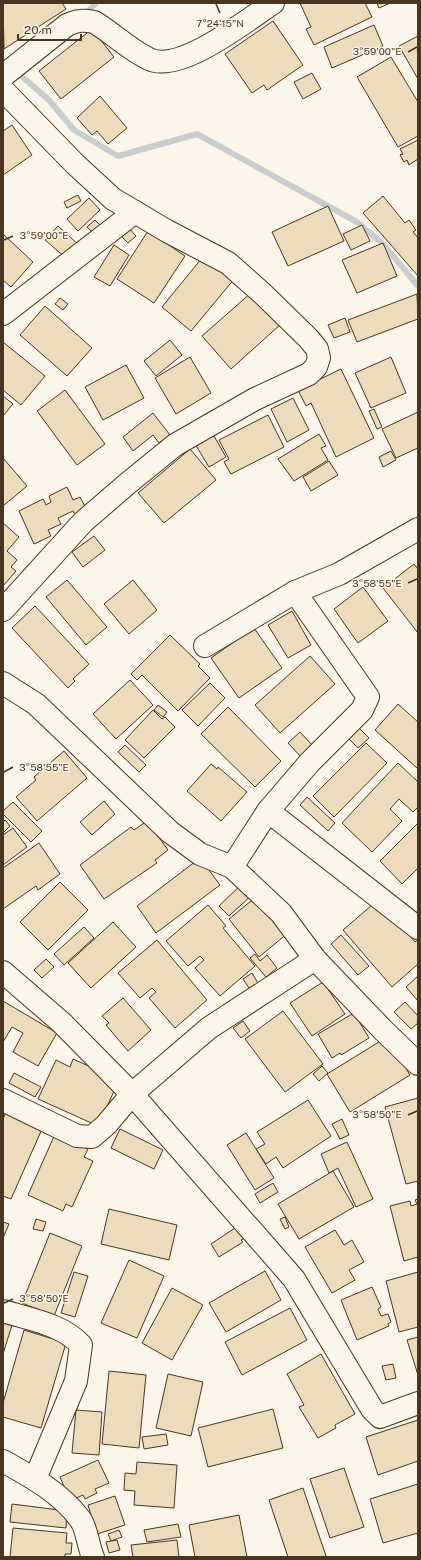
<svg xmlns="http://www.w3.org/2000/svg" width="421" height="1560" font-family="'Public Sans',sans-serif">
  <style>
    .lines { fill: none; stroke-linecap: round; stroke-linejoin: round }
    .stream { stroke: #c9cecd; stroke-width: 6 }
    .building { fill: #ecdcbc; stroke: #4a3520 }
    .minor-casing { stroke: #4a3520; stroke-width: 24 }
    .minor { stroke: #fbf6e9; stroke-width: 22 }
    .ticks { fill: none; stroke: #4a3520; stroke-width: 1.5 }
    .ticks-label { font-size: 10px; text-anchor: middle; fill: #4a3520; stroke: #fbf6e9; stroke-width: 3; stroke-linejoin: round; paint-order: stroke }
  </style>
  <rect width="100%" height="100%" fill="#fbf6e9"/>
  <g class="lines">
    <!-- stream -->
    <g class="stream">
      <path d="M84,15L96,3"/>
      <path d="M23,71L19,74L49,100L74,130L118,156L197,134L357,222L383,244L418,286"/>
    </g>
  </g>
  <!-- building -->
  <g class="building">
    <path d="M3,3H62L66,9L4,49Z"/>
    <path d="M300,3H365L372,17L314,45L306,29L311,27Z"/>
    <path d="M377,3H390L379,8Z"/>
    <path d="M273,21L303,65L267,90L264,85L252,93L225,54Z"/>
    <path d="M374,25L383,46L332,68L324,47Z"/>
    <path d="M92,29L114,57L61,99L39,71Z"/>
    <path d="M418,36V79L399,46Z"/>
    <path d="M391,57L418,102V136L398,147L357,77Z"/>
    <path d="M312,73L321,89L303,99L294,82Z"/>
    <path d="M100,96L127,128L108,144L97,131L92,135L77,118Z"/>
    <path d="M12,125L32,155L3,175V131Z"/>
    <path d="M418,140V159L409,165L407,160L404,162L400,155L403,154L400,149Z"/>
    <path d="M78,195L81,201L67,208L64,202Z"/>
    <path d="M383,196L405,223L409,220L416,230L413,232L418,238V276L363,213Z"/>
    <path d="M89,198L100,210L78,231L67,219Z"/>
    <path d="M328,206L344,241L288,266L272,232Z"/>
    <path d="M95,220L101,226L93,233L87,227Z"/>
    <path d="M362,225L370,241L351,250L343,234Z"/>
    <path d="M58,226L79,245L67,259L45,240Z"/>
    <path d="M128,227L136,236L128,243L120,235Z"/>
    <path d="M148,231L185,256L154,303L117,279Z"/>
    <path d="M3,234L33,262L11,287L3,280Z"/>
    <path d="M383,243L397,276L357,293L342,260Z"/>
    <path d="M114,245L129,255L110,286L94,277Z"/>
    <path d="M206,253L235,278L191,331L162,307Z"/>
    <path d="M252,292L281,324L231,369L202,336Z"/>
    <path d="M417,294L418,319L357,342L348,320Z"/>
    <path d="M60,298L68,304L63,310L55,304Z"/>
    <path d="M45,306L92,348L67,376L20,335Z"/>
    <path d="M345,318L350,332L334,338L328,325Z"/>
    <path d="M170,340L182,355L156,376L144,361Z"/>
    <path d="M3,342L45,376L21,405L3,390Z"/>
    <path d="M190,357L211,393L176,414L155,378Z"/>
    <path d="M391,357L406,393L371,408L355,373Z"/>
    <path d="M126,365L144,398L103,420L85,387Z"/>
    <path d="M341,369L374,438L336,457L311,403L306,406L298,390Z"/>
    <path d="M65,390L105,444L77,465L37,411Z"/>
    <path d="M3,396L13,404L3,416Z"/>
    <path d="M293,398L309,430L287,442L271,409Z"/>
    <path d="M374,409L382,427L377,429L369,411Z"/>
    <path d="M418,412V448L396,458L382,429Z"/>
    <path d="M153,413L170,435L159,443L153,435L133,451L123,437Z"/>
    <path d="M268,415L284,447L231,474L224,462L229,459L219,440Z"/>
    <path d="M210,429L226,457L209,467L192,439Z"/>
    <path d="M319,434L326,446L321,448L328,460L294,481L278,459Z"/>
    <path d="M190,449L216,480L164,523L138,493Z"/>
    <path d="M391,451L396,460L383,467L379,457Z"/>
    <path d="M3,458L27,486L3,506Z"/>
    <path d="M329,461L338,475L311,491L303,477Z"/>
    <path d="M67,487L73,500L80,497L88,512L76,517L73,511L58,518L61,524L48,530L51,536L34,544L19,511L43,499L46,505L51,502L49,496Z"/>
    <path d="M3,523L19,537L7,551L17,560L11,567L16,571L3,586Z"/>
    <path d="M94,536L105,550L83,567L72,552Z"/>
    <path d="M414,564L418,569V633L383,588Z"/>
    <path d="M67,580L107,627L86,645L46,597Z"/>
    <path d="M133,580L157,610L129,634L104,604Z"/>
    <path d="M363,587L388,621L358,643L334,609Z"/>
    <path d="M35,606L89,664L73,679L75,681L68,688L12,628Z"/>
    <path d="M292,611L311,645L288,658L268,625Z"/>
    <path d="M254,628L282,668L239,698L211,658Z"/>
    <path d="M170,635L200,664L198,666L210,678L178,711L142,675L137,680L131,674Z"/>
    <path d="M310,656L335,684L280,733L255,705Z"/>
    <path d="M130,680L153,705L116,739L93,714Z"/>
    <path d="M210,683L225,698L198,726L182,710Z"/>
    <path d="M398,704L418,722V769L375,730Z"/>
    <path d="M158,705L167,712L163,717L154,710Z"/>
    <path d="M228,707L281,761L255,787L201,734Z"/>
    <path d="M153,710L162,719L165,717L175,727L144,758L125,740Z"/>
    <path d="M359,728L369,738L358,748L348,738Z"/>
    <path d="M300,732L314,747L302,758L288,743Z"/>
    <path d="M366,743L387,763L334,817L313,796Z"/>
    <path d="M125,745L146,765L139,772L118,752Z"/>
    <path d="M64,751L87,778L37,821L16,797L36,780L34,777Z"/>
    <path d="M398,763L418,782V807L413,812L399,799L390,809L402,821L372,852L342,823Z"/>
    <path d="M211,764L217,769L218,767L247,792L221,821L187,791Z"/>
    <path d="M307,797L335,823L328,831L300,805Z"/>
    <path d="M104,801L115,814L92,835L80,822Z"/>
    <path d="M13,802L42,831L31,842L3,814V811Z"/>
    <path d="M5,820L10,826L3,833V822Z"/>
    <path d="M147,821L168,850L155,860L157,863L104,899L80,865L131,827L134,830Z"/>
    <path d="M418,823V868L402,884L380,861Z"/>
    <path d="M13,828L27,847L3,865V835Z"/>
    <path d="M39,843L60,874L38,890L36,886L3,909V868Z"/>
    <path d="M200,858L220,885L156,933L137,906Z"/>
    <path d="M60,882L88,910L48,950L20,922Z"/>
    <path d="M243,883L253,894L229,916L219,906Z"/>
    <path d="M257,896L288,933L259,957L229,919Z"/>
    <path d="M379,899L415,942L418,940V964L392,987L343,930Z"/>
    <path d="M208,905L226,926L223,928L255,966L220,996L195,968L204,960L200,956L188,966L166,941Z"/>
    <path d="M113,922L136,947L91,988L68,963Z"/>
    <path d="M84,927L94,938L64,965L54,954Z"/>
    <path d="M341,935L369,966L358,975L331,944Z"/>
    <path d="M157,940L207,1000L175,1028L149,998L156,992L152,988L140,998L118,973Z"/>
    <path d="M255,954L260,961L267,955L277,968L266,977L250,958Z"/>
    <path d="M46,959L54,967L42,978L34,970Z"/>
    <path d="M252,973L259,985L251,991L243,979Z"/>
    <path d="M418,976V1001L406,987Z"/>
    <path d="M323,982L345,1014L312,1036L290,1003Z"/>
    <path d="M123,998L151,1030L128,1051L106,1025L109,1023L102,1016Z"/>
    <path d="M3,1001L57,1033L38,1066L13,1052L23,1033L12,1027L3,1042Z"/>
    <path d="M405,1002L418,1016V1023L411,1029L394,1012Z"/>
    <path d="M283,1011L323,1064L285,1092L245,1039Z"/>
    <path d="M354,1013L369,1038L341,1055L340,1053L332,1058L318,1034Z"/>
    <path d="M243,1021L250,1031L241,1038L233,1028Z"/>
    <path d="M387,1037L410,1075L350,1112L327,1074Z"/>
    <path d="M73,1059L109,1075L116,1087L98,1126L38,1099L56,1060L70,1067Z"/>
    <path d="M322,1066L328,1073L319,1081L313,1074Z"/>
    <path d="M14,1073L41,1087L35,1097L9,1083Z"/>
    <path d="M418,1098V1181L406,1184L385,1107Z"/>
    <path d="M308,1100L331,1136L283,1168L276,1157L266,1164L256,1149L265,1144L257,1132Z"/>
    <path d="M6,1112L42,1129L11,1199L3,1196V1119Z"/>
    <path d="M342,1119L349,1135L340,1139L332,1124Z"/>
    <path d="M120,1129L163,1150L154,1169L111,1148Z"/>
    <path d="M246,1133L274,1178L255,1190L227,1145Z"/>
    <path d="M55,1134L88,1149L84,1157L93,1161L72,1207L66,1204L63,1211L28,1195Z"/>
    <path d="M347,1142L373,1199L356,1207L338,1168L329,1173L321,1154Z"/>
    <path d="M333,1171L354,1207L299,1239L278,1204Z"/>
    <path d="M273,1183L278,1192L260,1203L255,1194Z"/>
    <path d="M418,1199V1257L404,1261L390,1206L410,1201L411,1206L417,1204L415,1200Z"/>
    <path d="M109,1209L177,1225L169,1260L101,1244Z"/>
    <path d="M285,1217L289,1227L285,1229L280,1219Z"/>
    <path d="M36,1219L46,1222L43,1231L33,1229Z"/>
    <path d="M3,1222L9,1224L3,1238Z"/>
    <path d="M241,1224L249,1236L241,1240L243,1242L219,1257L211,1244Z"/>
    <path d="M335,1230L344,1245L352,1240L364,1262L349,1270L355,1280L332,1293L305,1247Z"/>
    <path d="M50,1233L82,1246L54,1316L22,1303Z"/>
    <path d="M129,1260L164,1276L137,1338L101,1323Z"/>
    <path d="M265,1271L281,1300L226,1332L209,1303Z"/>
    <path d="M74,1272L88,1276L75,1317L61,1313Z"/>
    <path d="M418,1272V1327L399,1332L386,1281Z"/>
    <path d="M372,1287L381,1307L378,1309L381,1316L388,1314L391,1322L388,1324L389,1326L357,1340L341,1300Z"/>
    <path d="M172,1288L203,1305L172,1360L142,1343Z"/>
    <path d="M290,1308L307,1340L242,1375L225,1342Z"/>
    <path d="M3,1322L12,1325L3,1354Z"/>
    <path d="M24,1330L66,1343L41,1428L3,1417V1403Z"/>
    <path d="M418,1337V1375L407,1340Z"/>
    <path d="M321,1354L355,1414L335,1425L336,1428L318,1438L299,1407L304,1405L287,1374Z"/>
    <path d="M393,1364L396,1378L386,1380L382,1366Z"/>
    <path d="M109,1371L146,1375L139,1448L102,1444Z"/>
    <path d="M168,1374L203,1382L191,1436L156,1428Z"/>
    <path d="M273,1409L283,1448L208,1467L198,1428Z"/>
    <path d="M76,1410L102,1412L99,1455L72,1453Z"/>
    <path d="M418,1420V1461L378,1475L366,1437Z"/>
    <path d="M166,1434L168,1445L144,1449L142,1437Z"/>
    <path d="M98,1460L109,1483L95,1489L97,1493L85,1499L83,1495L70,1501L60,1477Z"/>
    <path d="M137,1462L177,1465L174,1508L134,1505L135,1491L124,1490L125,1473L136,1474Z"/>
    <path d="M344,1468L364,1527L330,1538L310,1479Z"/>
    <path d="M418,1484V1533L383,1543L370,1499Z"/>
    <path d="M303,1488L326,1556L324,1557H288L269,1500Z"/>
    <path d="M115,1496L125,1525L97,1534L88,1505Z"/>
    <path d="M12,1504L67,1511L66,1528L10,1522Z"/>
    <path d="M239,1515L247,1557H195L189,1525Z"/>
    <path d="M178,1524L181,1537L147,1542L144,1530Z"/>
    <path d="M13,1528L67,1533L66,1543H72L71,1554H65V1557H10Z"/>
    <path d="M119,1530L122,1537L111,1541L108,1534Z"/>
    <path d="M117,1540L120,1550L109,1553L106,1542Z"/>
    <path d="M177,1540L179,1557H133L131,1545Z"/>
  </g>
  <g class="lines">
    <defs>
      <g id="minor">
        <path d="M3,76L67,25C77,20 84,20 94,22C113,33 129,50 149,59C180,74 247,20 273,3"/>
        <path d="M3,90L75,164L113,199L167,231L228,263L263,294L309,339L317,349L319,358L316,367L309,374L255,399L175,445L127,484L83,522L3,610"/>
        <path d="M3,314L135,212"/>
        <path d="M205,646L295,592L339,574L418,529"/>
        <path d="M3,683L36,704L170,832L200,854L232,867L281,913L315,959L382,1029L418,1064"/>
        <path d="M268,811L418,928"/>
        <path d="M232,867L268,811L310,762L362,710L368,697L295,592"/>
        <path d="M3,972L62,1023L132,1094L294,1279L372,1409L380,1417L418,1403"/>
        <path d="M3,1100L77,1136L92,1137L106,1125L132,1094L209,1028L315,959"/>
        <path d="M3,1311C29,1319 62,1324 81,1345L76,1381L35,1479"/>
        <path d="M3,1461C30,1476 61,1493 80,1519C87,1528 88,1546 93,1557"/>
      </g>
    </defs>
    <!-- minor casing -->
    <use href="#minor" class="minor-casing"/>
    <!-- minor -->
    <use href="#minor" class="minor"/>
  </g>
  <!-- ticks -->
  <path class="ticks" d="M216,4L220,13M408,52L417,47M4,240L13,236M408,583L417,579M4,772L13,767M408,1115L417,1111M4,1303L13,1299"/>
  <g class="ticks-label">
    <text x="220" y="27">7°24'15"N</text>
    <text x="377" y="55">3°59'00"E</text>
    <text x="44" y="239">3°59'00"E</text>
    <text x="377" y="587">3°58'55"E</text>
    <text x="44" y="771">3°58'55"E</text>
    <text x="377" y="1118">3°58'50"E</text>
    <text x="44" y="1302">3°58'50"E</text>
  </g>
  <!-- border -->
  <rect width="421" height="1560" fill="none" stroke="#4a3520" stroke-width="8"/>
  <!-- scale -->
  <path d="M18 34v6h63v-6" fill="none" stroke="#4a3520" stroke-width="2"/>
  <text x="24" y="34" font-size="12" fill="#4a3520" stroke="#fbf6e9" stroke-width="3" paint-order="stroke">20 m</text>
</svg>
